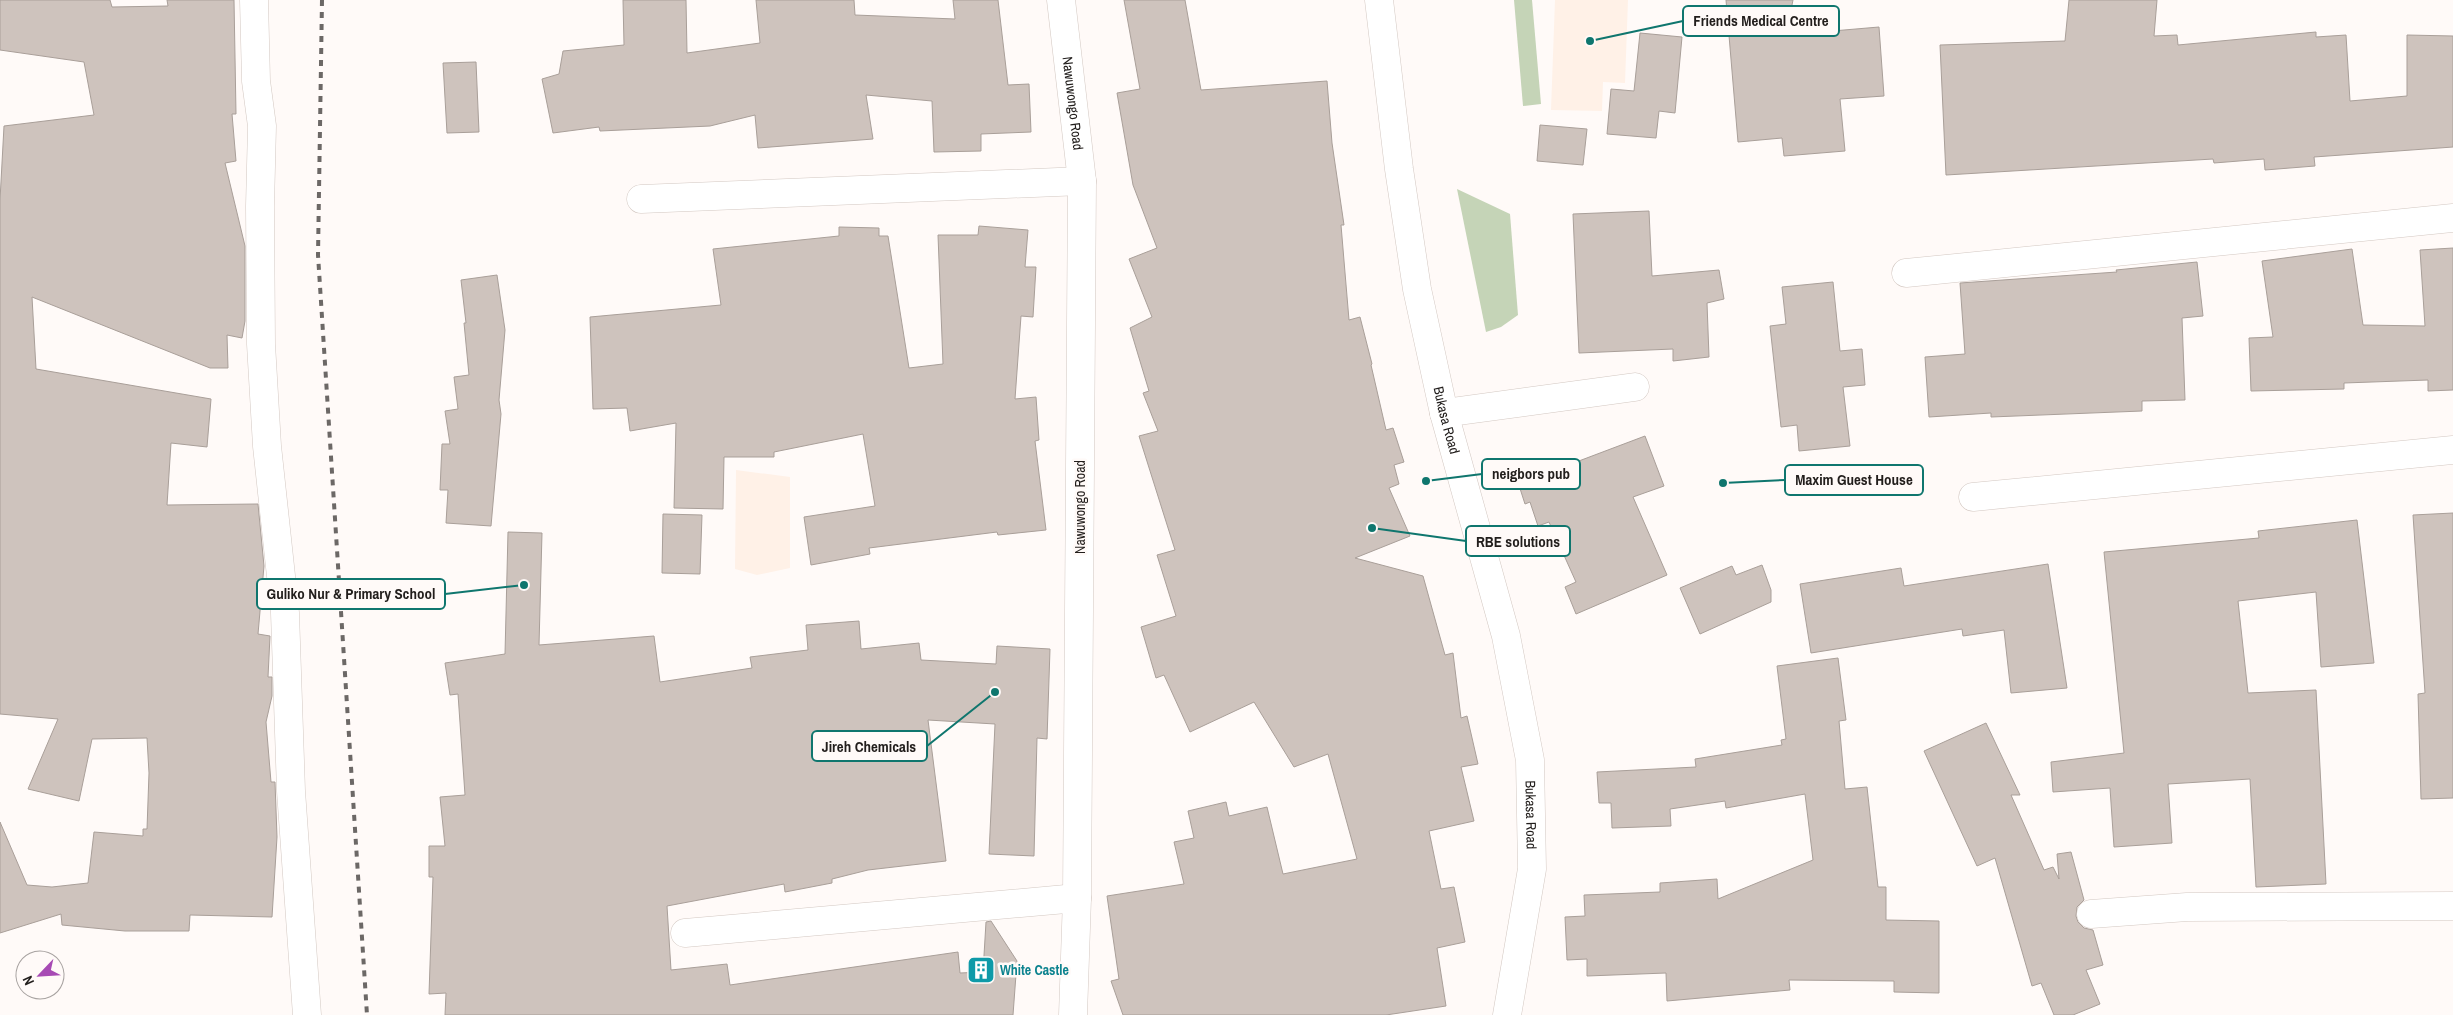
<svg xmlns="http://www.w3.org/2000/svg" width="2453" height="1015" font-family="'Archivo Narrow',sans-serif">
  <style>
    .built { fill: #fff1e7 }
    .green { fill: #c5d4b7 }
    .building { fill: #cec3bd; stroke: #a99f99 }
    .lines { fill: none; stroke-linecap: round; stroke-linejoin: round }
    .minor-casing { stroke: #d3c8c2; stroke-width: 29 }
    .minor { stroke: #fff; stroke-width: 28 }
    .rail { stroke: #6c6866; stroke-width: 4; stroke-dasharray: 6 6; stroke-linecap: butt }
    .labels { text-anchor: middle; stroke-width: 5; stroke-linejoin: round; paint-order: stroke }
    .street-label { font-size: 14px; fill: #221e1c; stroke: #fffaf8 }
    .culture-label { font-size: 14px; font-weight: bold; fill: #0d838f; stroke: #fffaf8; text-anchor: start }
    .leader { fill: none; stroke: #0f766e; stroke-width: 2 }
    .callout-dot { fill: #0f766e; stroke: #fffaf8; stroke-width: 2 }
    .callout { fill: #fffaf8; stroke: #0f766e; stroke-width: 2 }
    .callout-label { font-size: 15px; text-anchor: middle; font-weight: bold; fill: #221e1c }
  </style>
  <rect width="100%" height="100%" fill="#fffaf8"/>
  <!-- built -->
  <g class="built">
    <path d="M1555,0H1628L1625,83L1603,82L1602,111L1551,110Z"/>
    <path d="M736,470L790,477V568L757,575L735,569Z"/>
  </g>
  <!-- green -->
  <g class="green">
    <path d="M1514,0H1532L1541,104L1523,106Z"/>
    <path d="M1457,189L1510,214L1518,315L1501,327L1486,332Z"/>
  </g>
  <!-- building -->
  <g class="building">
    <path d="M0,0H110L112,7L168,6L167,0H234L236,114H232L236,161L225,163L245,246V321L242,338L227,335L228,368H210L32,297L36,369L211,399L207,447L171,443L167,505L258,504L264,566L258,634L270,636L268,677H272V696L266,722L271,782H275L277,837L272,917L190,915L189,931H125L62,925L61,914L0,933V822L27,885L52,887L88,883L94,832L143,836V829H147L149,773L147,738L92,739L79,801L28,789L58,719L0,714V200L4,126L94,115L84,62L0,50Z"/>
    <path d="M623,0H686L687,53L760,43L756,0H854L855,15L955,19L953,0H998L1008,85L1029,84L1031,132L981,134V151L934,152L932,101L866,95L873,139L758,148L755,115L710,126L600,131L599,127L553,133L542,79L559,74L563,51L624,45Z"/>
    <path d="M1124,0H1185L1201,90L1327,81L1332,143L1344,225H1341L1349,320L1360,317L1372,364L1371,365L1386,430L1393,428L1404,462L1394,465L1399,484L1389,488L1410,536L1355,558L1423,576L1445,655L1453,653L1461,718L1467,716L1478,764L1461,767L1474,821L1429,831L1441,889L1454,887L1465,942L1437,948L1446,1006L1386,1015H1123L1111,981L1119,979L1107,896L1184,884L1174,842L1194,838L1188,811L1226,802L1229,816L1267,807L1283,874L1357,859L1328,754L1294,767L1254,702L1190,732L1164,675L1156,678L1141,627L1176,616L1157,555L1175,550L1139,436L1158,431L1143,393L1149,391L1130,328L1152,317L1129,259L1157,248L1133,185L1117,93L1140,89Z"/>
    <path d="M1726,0H1793L1786,35L1879,27L1884,96L1840,99L1845,151L1784,156L1782,138L1738,142Z"/>
    <path d="M2069,0H2157L2154,36L2177,35L2178,45L2316,32V37L2346,35L2350,101L2407,96V35L2453,36V147L2314,157L2315,166L2265,170L2264,159L2214,163L2213,159L1946,175L1940,45L2065,41Z"/>
    <path d="M1640,33L1682,37L1675,113L1659,111L1656,138L1607,134L1611,89L1634,91Z"/>
    <path d="M476,62L479,132L447,133L443,63Z"/>
    <path d="M1540,125L1587,129L1583,165L1537,161Z"/>
    <path d="M1649,211L1652,276L1719,270L1724,299L1707,303L1709,357L1673,361V349L1579,353L1573,214Z"/>
    <path d="M979,226L1028,230L1025,267H1036L1033,317L1021,316L1015,399L1036,397L1039,440L1035,441L1046,530L998,535L997,532L869,548L870,554L811,565L804,517L875,506L863,434L774,452V457H724L723,509L674,508L676,423L630,431L627,408L593,409L590,317L721,305L713,249L839,236V227L879,228V236H888L909,368L943,364L938,235H978Z"/>
    <path d="M2453,248V390L2428,391V380L2344,383V389L2251,391L2249,338L2273,337L2262,261L2352,249L2363,325L2425,326L2420,250Z"/>
    <path d="M2197,262L2203,316L2182,318L2185,400L2142,401V411L1991,417V413L1929,417L1925,357L1965,354L1960,283L2117,272L2116,270Z"/>
    <path d="M497,275L505,330L499,400L501,414L491,526L446,523L448,490H440L442,444H450L445,411L458,409L454,377L469,375L464,323H466L461,280Z"/>
    <path d="M1833,282L1840,351L1862,349L1865,385L1843,387L1850,446L1799,451L1797,425L1781,427L1770,326L1786,324L1782,287Z"/>
    <path d="M1645,436L1664,486L1633,497L1667,575L1576,614L1565,587L1576,582L1549,522L1538,526L1530,502L1525,504L1515,473L1553,462L1555,470Z"/>
    <path d="M2453,513V798L2421,799L2418,694L2425,693L2413,515Z"/>
    <path d="M663,514L702,515L700,574L662,573Z"/>
    <path d="M2357,520L2374,663L2321,667L2316,592L2238,601L2248,693L2316,690L2326,884L2256,887L2250,779L2168,784L2172,843L2114,847L2110,788L2053,792L2051,762L2124,753L2104,552L2259,538L2258,531Z"/>
    <path d="M508,532L542,533L539,645L654,636L660,682L752,668L750,657L808,650L806,625L859,621L861,649L919,643L921,660L996,664L997,646L1050,649L1047,739L1037,738L1034,856L989,854L995,724L928,720L946,861L868,870L832,879V883L785,892L784,884L667,906L671,970L727,964L730,985L958,952L960,973L983,972L986,922L991,921L1017,961L1013,1015H445L446,993L429,994L433,877H429V846H445L440,797L465,795L458,694L450,695L445,663L505,654Z"/>
    <path d="M2048,564L2067,688L2011,693L2004,630L1963,636L1962,629L1811,653L1800,584L1901,568L1904,586Z"/>
    <path d="M1762,565L1771,590V602L1700,634L1680,588L1732,566L1736,575Z"/>
    <path d="M1838,658L1846,720L1839,721L1845,789L1867,787L1878,887H1886V920L1939,921V993L1894,992V981L1789,980L1790,990L1667,1001L1666,973L1587,976V959L1567,960L1565,917L1585,916L1584,895L1660,892V883L1717,879L1718,899L1813,860L1805,794L1726,808L1725,801L1670,809L1671,826L1612,828L1611,803H1599L1597,772L1696,767L1695,759L1782,745L1781,740L1786,739L1777,666Z"/>
    <path d="M1986,723L2020,795H2011L2044,870L2053,867L2059,879L2057,854L2071,852L2084,900L2077,907L2076,916L2078,922L2084,928L2093,930L2103,965L2086,970L2100,1004L2073,1015H2054L2041,983L2032,986L1995,858L1977,866L1924,751Z"/>
  </g>
  <g class="lines">
    <defs>
      <g id="minor">
        <path d="M254,0L256,81L262,126L260,206L261,344L267,446L285,613L291,791L307,1015"/>
        <path id="s1" d="M1061,0L1082,181L1077,898L1073,1015"/>
        <path id="s2" d="M1379,0L1399,169L1417,289L1444,413L1506,636L1530,760L1532,869L1507,1015"/>
        <path d="M641,199L1082,181"/>
        <path d="M1906,273L2453,218"/>
        <path d="M1444,413L1635,387"/>
        <path d="M1973,497L2453,450"/>
        <path d="M2091,914L2187,907L2453,906"/>
        <path d="M685,933L1077,898"/>
      </g>
    </defs>
    <!-- minor casing -->
    <use href="#minor" class="minor-casing"/>
    <!-- minor -->
    <use href="#minor" class="minor"/>
    <!-- rail -->
    <path class="rail" d="M322,0L318,255L367,1015"/>
  </g>
  <!-- icons -->
  <defs>
    <symbol id="building-square" viewBox="-11 -11 22 22"><rect x="-9" y="-9" width="18" height="18" rx="4" fill="#0f9aa8" stroke="#fffaf8"/><path d="M-4-6H4V6H1V3H-1V6H-4ZM-2.5-4.3h1.7v1.8h-1.7ZM.8-4.3h1.7v1.8H.8ZM-2.5-1h1.7V.8h-1.7ZM.8-1h1.7V.8H.8Z" fill="#fff"/></symbol>
  </defs>
  <g fill-rule="evenodd">
    <use href="#building-square" x="965" y="954" width="32" height="32"/>
  </g>
  <g class="labels">
    <!-- street labels -->
    <g class="street-label">
      <text dy="5" stroke="none"><textPath href="#s1" startOffset="104">Nawuwongo Road</textPath></text>
      <text dy="5" stroke="none"><textPath href="#s2" startOffset="426">Bukasa Road</textPath></text>
      <text transform="translate(1080 507) rotate(-90)" y="5">Nawuwongo Road</text>
      <text dy="5" stroke="none"><textPath href="#s2" startOffset="831">Bukasa Road</textPath></text>
    </g>
    <!-- culture labels -->
    <g class="culture-label">
      <text x="1000" y="975">White Castle</text>
    </g>
  </g>
  <!-- callouts -->
  <path class="leader" d="M1590 41L1683 21M1426 481L1482 474M1723 483L1785 480M1372 528L1466 541M524 585L445 594M995 692L927 746"/>
  <g class="callout-dot">
    <circle cx="1590" cy="41" r="5"/>
    <circle cx="1426" cy="481" r="5"/>
    <circle cx="1723" cy="483" r="5"/>
    <circle cx="1372" cy="528" r="5"/>
    <circle cx="524" cy="585" r="5"/>
    <circle cx="995" cy="692" r="5"/>
  </g>
  <g class="callout">
    <rect x="1683" y="6" width="156" height="30" rx="5"/>
    <rect x="1482" y="459" width="98" height="30" rx="5"/>
    <rect x="1785" y="465" width="138" height="30" rx="5"/>
    <rect x="1466" y="526" width="104" height="30" rx="5"/>
    <rect x="257" y="579" width="188" height="30" rx="5"/>
    <rect x="812" y="731" width="115" height="30" rx="5"/>
  </g>
  <g class="callout-label">
    <text x="1761" y="26">Friends Medical Centre</text>
    <text x="1531" y="479">neigbors pub</text>
    <text x="1854" y="485">Maxim Guest House</text>
    <text x="1518" y="547">RBE solutions</text>
    <text x="351" y="599">Guliko Nur &amp; Primary School</text>
    <text x="869" y="752">Jireh Chemicals</text>
  </g>
  <!-- north arrow -->
  <g transform="translate(40 975) rotate(245)"><circle r="24" fill="#fffaf8" stroke="#a7a2a0"/>
  <path d="M0-4L9 19L0 12L-9 19Z" fill="#a74ab4"/>
  <text y="-8" font-size="14" font-weight="bold" text-anchor="middle" fill="#221e1c">N</text>
  </g>
</svg>
